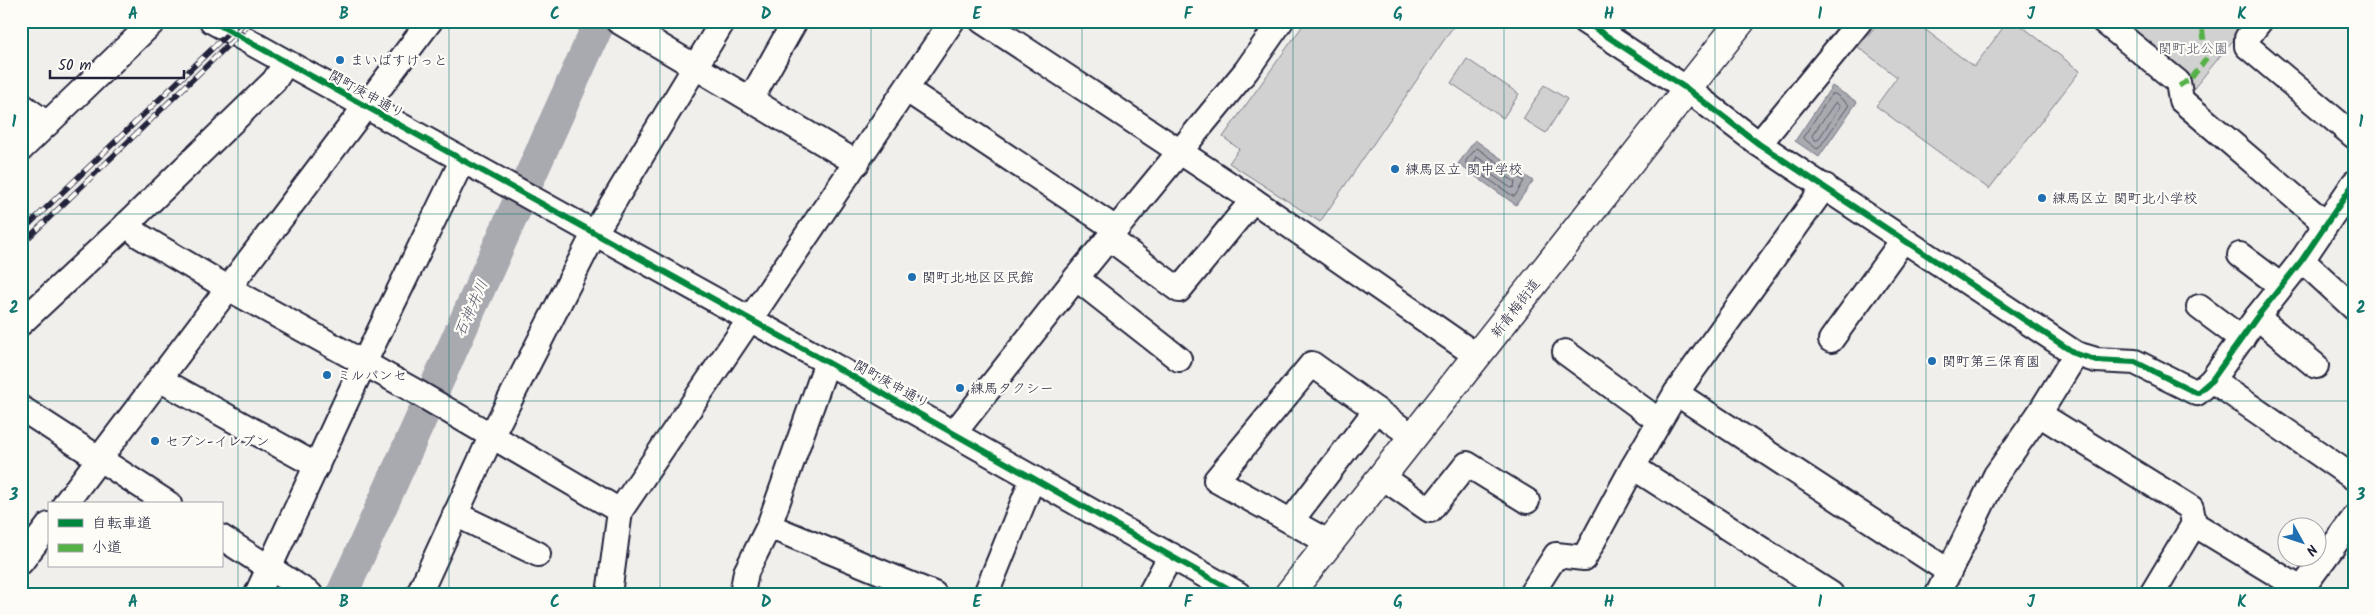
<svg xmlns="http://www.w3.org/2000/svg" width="2375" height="615" font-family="Kalam,'Klee One',sans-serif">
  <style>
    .green { fill: #d2d1d1; stroke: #7a7a86 }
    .water { fill: #a9a9b0; stroke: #737381 }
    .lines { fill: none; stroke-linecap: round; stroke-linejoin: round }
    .shore { stroke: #58586a; stroke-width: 1 }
    .river { stroke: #a9a9b0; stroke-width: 32 }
    .minor-casing { stroke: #22223b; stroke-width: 28 }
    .major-casing { stroke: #22223b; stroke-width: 31 }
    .minor { stroke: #fdfcf7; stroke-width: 24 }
    .major { stroke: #fdfcf7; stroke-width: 28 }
    .rail-casing { stroke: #22223b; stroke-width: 5.5 }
    .rail { stroke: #fdfcf7; stroke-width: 4; stroke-dasharray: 11; stroke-linecap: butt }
    .quiet { stroke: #55b146; stroke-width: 5; stroke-dasharray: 10 5; stroke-linecap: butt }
    .cycleway-casing { stroke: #fdfcf7; stroke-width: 9 }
    .cycleway { stroke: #00873e; stroke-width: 6 }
    .grid { fill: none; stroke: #0f766e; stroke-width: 1; stroke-opacity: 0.55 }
    .poi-dot { fill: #1f6fb2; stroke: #fdfcf7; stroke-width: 2 }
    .labels { text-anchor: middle; stroke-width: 4.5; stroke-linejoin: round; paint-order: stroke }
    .park-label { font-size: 14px; fill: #575768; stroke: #fdfcf7 }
    .poi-label { font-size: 14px; fill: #22223b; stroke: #fdfcf7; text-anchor: start }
    .street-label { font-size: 14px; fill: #22223b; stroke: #fdfcf7 }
    .water-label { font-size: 15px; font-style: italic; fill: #58586a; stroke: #fdfcf7 }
    .neatline { fill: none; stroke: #0f766e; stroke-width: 2 }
    .grid-label { font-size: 16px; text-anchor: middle; font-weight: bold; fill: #0f766e }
  </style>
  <rect width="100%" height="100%" fill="#f0efec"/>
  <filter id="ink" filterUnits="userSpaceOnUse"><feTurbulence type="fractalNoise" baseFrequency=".02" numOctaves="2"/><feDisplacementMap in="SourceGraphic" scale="10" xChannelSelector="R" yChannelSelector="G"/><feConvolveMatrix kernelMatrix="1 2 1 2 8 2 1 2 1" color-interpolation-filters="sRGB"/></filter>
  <g filter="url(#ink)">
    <!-- green -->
    <g class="green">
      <path d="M1306,21H1457L1320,222L1229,163L1239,149L1223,137Z"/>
      <path d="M1880,21H1914L1974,67L2008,21H2015L2080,71L1989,189L1876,106L1897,77L1858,47Z"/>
      <path d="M2117,21H2249L2190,93Z"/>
      <path d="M1467,59L1519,94L1503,118L1451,83Z"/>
      <path d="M1544,85L1567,99L1546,133L1523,119Z"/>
    </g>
    <!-- water -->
    <g class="water">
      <path d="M1832,86L1857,102L1819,157L1795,141Z"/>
      <path d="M1475,140L1533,181L1516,205L1458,164Z"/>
    </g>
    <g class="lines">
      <!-- shore -->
      <g class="shore">
        <path d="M1832,94H1835L1849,105L1819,148L1817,149L1803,138Z"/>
        <path d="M1836,102L1840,107L1818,140H1815L1812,136Z"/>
        <path d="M1477,148L1524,181L1515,196H1513L1466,164V161Z"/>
        <path d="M1477,157L1515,182L1514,187L1511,188L1475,163Z"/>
      </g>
      <!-- river -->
      <path class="river" d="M342,594L600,21"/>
      <defs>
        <g id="minor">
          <path d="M212,21L827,362L1238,594"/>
          <path d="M618,21L857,163"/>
          <path d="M982,21L1253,200L1477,356"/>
          <path d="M1584,21L1687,89L1759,144L2076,354L2096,360L2135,362L2197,393L2212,380L2257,317L2302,260L2354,183"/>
          <path d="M2103,21L2178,82L2181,100L2326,224"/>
          <path d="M2260,21L2247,38V46L2354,136"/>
          <path d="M907,90L1116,229"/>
          <path d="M751,99L795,21"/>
          <path d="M21,105L47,124"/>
          <path d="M1759,144L1860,21"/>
          <path d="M21,149L154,21"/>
          <path d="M127,224L140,236L228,288L420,394L620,511"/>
          <path d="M1109,238L1179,290L1253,200"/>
          <path d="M2240,255L2281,286"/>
          <path d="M2302,260L2354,308"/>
          <path d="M1076,278L1179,359"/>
          <path d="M2199,307L2242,339"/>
          <path d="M2257,317L2316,366"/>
          <path d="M21,323L127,224L274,81L286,63"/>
          <path d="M1831,340L1903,240"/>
          <path d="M1565,352L1659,421"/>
          <path d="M159,379L317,466"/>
          <path d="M2212,380L2354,478"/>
          <path d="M1676,393L1948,571"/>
          <path d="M21,408L169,504"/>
          <path d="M2039,414L2191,508L2194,524"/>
          <path d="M954,433L1076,278L1246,71L1281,21"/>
          <path d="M1633,467L1831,594"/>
          <path d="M1381,476L1430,510L1467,464L1527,501"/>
          <path d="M65,504L430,21"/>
          <path d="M455,514L538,554"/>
          <path d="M1291,521L1376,410"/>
          <path d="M769,526L934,594"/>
          <path d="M221,537L310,594"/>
          <path d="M1328,542L1216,480L1312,364L1412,436"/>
          <path d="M21,562L49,525"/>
          <path d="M257,594L363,365L462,161"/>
          <path d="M419,594L491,437L594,234L723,21"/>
          <path d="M609,594L620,511L952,21"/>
          <path d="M742,594L746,572L769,526L827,362"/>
          <path d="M986,594L1033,478"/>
          <path d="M1150,594L1171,555"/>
          <path d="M1531,594L1556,555L1584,558L1633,467L1676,393L1825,186"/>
          <path d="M1938,594L1996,475L2039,414L2076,354"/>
          <path d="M2152,594L2194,524L2301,589"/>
          <path d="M2298,594L2354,518"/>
        </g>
        <path id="major" d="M1289,594L1741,21"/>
      </defs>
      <!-- minor casing -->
      <use href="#minor" class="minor-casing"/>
      <!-- major casing -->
      <use href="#major" class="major-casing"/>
      <!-- minor -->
      <use href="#minor" class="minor"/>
      <!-- major -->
      <use href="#major" class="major"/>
      <defs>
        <g id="rail">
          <path d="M21,232L241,21"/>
          <path d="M21,245L253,21"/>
        </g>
      </defs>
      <!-- rail casing -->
      <use href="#rail" class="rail-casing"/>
      <!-- rail -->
      <use href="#rail" class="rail"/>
      <!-- quiet -->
      <g class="quiet">
        <path d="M2189,21C2197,27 2205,24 2213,21"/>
        <path d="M2258,21L2259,22"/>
        <path d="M2179,86L2191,79L2209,55L2204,41L2202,25"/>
      </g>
      <defs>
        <g id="cycleway">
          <path d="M212,21L827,362L1238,594"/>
          <path d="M1584,21L1687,89L1759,144L2076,354L2096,360L2135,362L2197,393L2212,380L2257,317L2302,260L2354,183"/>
        </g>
      </defs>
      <!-- cycleway casing -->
      <use href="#cycleway" class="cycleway-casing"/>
      <!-- cycleway -->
      <use href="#cycleway" class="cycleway"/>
    </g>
  </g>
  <!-- grid -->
  <path class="grid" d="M238,21V594M449,21V594M660,21V594M871,21V594M1082,21V594M1293,21V594M1504,21V594M1715,21V594M1926,21V594M2137,21V594M21,214H2354M21,401H2354"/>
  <!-- markers -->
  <g class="poi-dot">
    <circle cx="340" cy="60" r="5"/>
    <circle cx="1395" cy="169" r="5"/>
    <circle cx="2042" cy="198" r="5"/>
    <circle cx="912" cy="277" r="5"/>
    <circle cx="1932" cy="361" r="5"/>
    <circle cx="327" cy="375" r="5"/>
    <circle cx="960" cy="388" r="5"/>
    <circle cx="155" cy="441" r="5"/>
  </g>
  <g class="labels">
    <!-- park labels -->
    <g class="park-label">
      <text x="2193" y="53">関町北公園</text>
    </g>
    <!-- poi labels -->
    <g class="poi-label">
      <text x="350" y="65">まいばすけっと</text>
      <text x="1405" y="174">練馬区立 関中学校</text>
      <text x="2052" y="203">練馬区立 関町北小学校</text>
      <text x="922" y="282">関町北地区区民館</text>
      <text x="1942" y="366">関町第三保育園</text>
      <text x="337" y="380">ミルパンセ</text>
      <text x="970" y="393">練馬タクシー</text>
      <text x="165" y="446">セブン-イレブン</text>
    </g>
    <!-- street labels -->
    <g class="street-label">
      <text transform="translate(367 94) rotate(29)" y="5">関町庚申通り</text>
      <text transform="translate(1515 308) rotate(-52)" y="5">新青梅街道</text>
      <text transform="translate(892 384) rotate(29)" y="5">関町庚申通り</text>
    </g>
    <!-- water labels -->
    <g class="water-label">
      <text transform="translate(471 308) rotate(-66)" y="5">石神井川</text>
    </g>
  </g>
  <!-- margin -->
  <rect width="2375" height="615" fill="none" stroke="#fdfcf7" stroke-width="55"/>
  <!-- legend -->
  <rect x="48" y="502" width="175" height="65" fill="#fdfcf7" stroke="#a5a5ac"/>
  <rect x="58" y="519" width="25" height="8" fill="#00873e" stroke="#a5a5ac"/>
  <text x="92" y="528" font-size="15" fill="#22223b">自転車道</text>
  <rect x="58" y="544" width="25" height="8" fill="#55b146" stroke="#a5a5ac"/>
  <text x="92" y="552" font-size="15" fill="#22223b">小道</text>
  <!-- north arrow -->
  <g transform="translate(2302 542) rotate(130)"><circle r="24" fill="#fdfcf7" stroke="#a5a5ac"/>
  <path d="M0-4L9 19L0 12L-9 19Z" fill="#1f6fb2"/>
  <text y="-8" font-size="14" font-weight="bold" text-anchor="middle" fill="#22223b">N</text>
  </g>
  <!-- scale -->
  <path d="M50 70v8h134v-8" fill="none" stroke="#22223b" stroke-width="2.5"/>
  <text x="58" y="70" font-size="15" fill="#22223b" stroke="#fdfcf7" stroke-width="4" paint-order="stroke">50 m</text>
  <rect x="28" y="28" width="2320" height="560" class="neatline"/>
  <g class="grid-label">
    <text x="133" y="19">A</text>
    <text x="344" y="19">B</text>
    <text x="555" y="19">C</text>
    <text x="766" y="19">D</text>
    <text x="977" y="19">E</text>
    <text x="1188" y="19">F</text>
    <text x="1398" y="19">G</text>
    <text x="1609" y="19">H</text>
    <text x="1820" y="19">I</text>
    <text x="2031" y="19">J</text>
    <text x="2242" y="19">K</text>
    <text x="14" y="127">1</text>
    <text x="2361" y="127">1</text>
    <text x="14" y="313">2</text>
    <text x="2361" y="313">2</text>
    <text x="14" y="500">3</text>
    <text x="2361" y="500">3</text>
    <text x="133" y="607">A</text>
    <text x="344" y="607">B</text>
    <text x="555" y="607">C</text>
    <text x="766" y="607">D</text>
    <text x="977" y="607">E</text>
    <text x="1188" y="607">F</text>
    <text x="1398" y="607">G</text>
    <text x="1609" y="607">H</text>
    <text x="1820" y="607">I</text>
    <text x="2031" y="607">J</text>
    <text x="2242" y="607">K</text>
  </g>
</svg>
